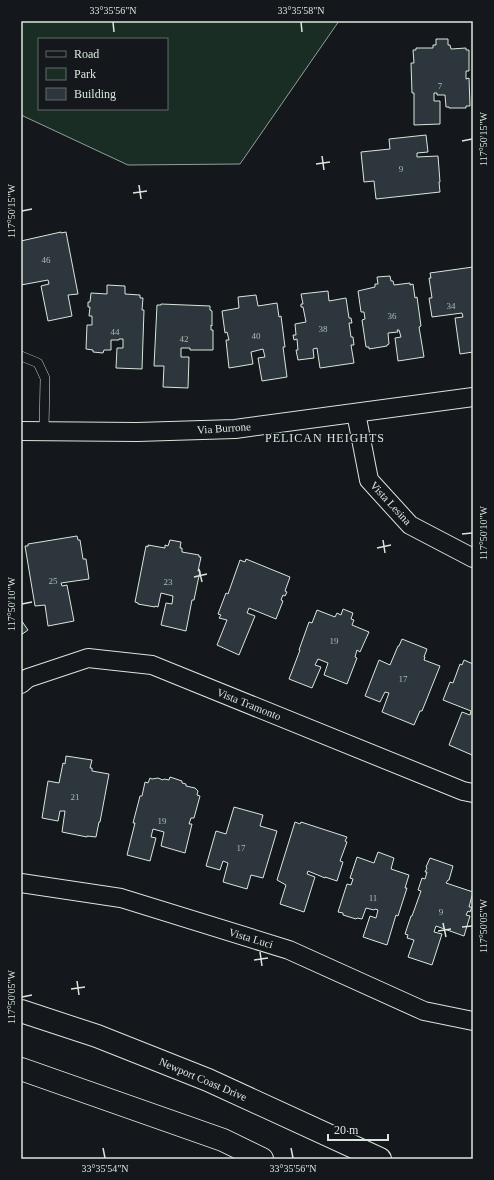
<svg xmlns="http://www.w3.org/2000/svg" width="494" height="1180" font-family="Georgia,serif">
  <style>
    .green { fill: #1a2d24; stroke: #939e99; fill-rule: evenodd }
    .building { fill: #2c363c; stroke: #d8e6dc }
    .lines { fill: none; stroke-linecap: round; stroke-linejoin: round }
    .service-casing { stroke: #d8e6dc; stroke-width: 10 }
    .minor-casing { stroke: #d8e6dc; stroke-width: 20 }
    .primary-casing { stroke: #d8e6dc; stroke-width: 24 }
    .service { stroke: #14181c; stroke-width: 9 }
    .minor { stroke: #14181c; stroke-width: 18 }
    .primary { stroke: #14181c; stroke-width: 22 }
    .ticks { fill: none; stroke: #d8e6dc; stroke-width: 1.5 }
    .labels { text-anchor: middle; stroke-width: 3; stroke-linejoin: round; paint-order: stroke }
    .number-label { font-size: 9px; fill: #adbab4 }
    .street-label { font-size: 11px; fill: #d8e6dc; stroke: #14181c }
    .neighbourhood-label { font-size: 12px; letter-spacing: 1px; fill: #d8e6dc; stroke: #14181c }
    .neatline { fill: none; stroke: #d8e6dc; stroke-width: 1.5 }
    .ticks-label { font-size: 10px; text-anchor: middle; fill: #d8e6dc }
  </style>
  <rect width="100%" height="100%" fill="#14181c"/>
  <!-- green -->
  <path class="green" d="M21,21H339L240,164L128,165L21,115ZM39,39H167V109H39Z"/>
  <!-- building -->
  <g class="building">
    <path d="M436,39H448V45H450L451,49L466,48V50H469V71H466V79L469,78L470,106H466V108H449V107H446L445,95H437V93H434V101H440V124L414,125V93H412L411,63H414L413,50H416V48H433V45H436Z"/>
    <path d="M426,135L428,152L417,153V157L438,156L440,182H439L440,192L376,199L374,181L364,182L361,152L390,149L389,139Z"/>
    <path d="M61,232V233L66,232L78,294L68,295L72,316L48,321L41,286L49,284L48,280L21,285V241Z"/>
    <path d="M473,267V352L460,354L455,318L463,317L462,313L432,317L429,298H432L429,278H431L430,273Z"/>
    <path d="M390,276L391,281H393L394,285L410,283V285L413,284L415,298L417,297L421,326L419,327L424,357L398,361L395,338L401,337L399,330H397L398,332L388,333L389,344L387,345V346L369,349V347H366L362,320L365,319L364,312H361L358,291L375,287V284H378L377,277Z"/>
    <path d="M107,285L125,286V294L140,295V298H143L142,310H144L142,369L116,368L117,348H123V339H119V340H111V350H104L103,353L93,352V350L86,349L87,325H92V316H89L90,307H88V302H90L91,293L107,294Z"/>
    <path d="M328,291L329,301L346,298L349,318H351L352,323H349L351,337H353L354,345H351L354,363L320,368L317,348L313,349L314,358L298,360L296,350H298L297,339L294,340L293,335H296L295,324L306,322L303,307H301V304H303L301,294Z"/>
    <path d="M256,295L258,306L277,303L279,317L281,316L285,347H283L287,377L262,381L258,358L265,357L263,349L251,352L253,364L229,368L226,340H229L227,332L225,333L222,311L239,308L238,297Z"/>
    <path d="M161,304L210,306V310L212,311V326L211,325V330H213V350H190V348H181V357H189L188,388L163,387L164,366H154L157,305H161Z"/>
    <path d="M77,536L78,540H80L83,559H86L89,579L61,583L62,586L67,585L74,621L48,626L45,605L35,606L25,546H28V544Z"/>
    <path d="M170,540L181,542L180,548H182V552L199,555V557H201L198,571H200L194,600H192L186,631L161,625L166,603L172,604L173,596L161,593L158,607L155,606V607L138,604V603L135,602L146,546L148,547V545L165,548V545L168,546Z"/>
    <path d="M246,559L290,577L285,591L287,592L285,596L283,595L281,600L283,601L276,619L249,608L247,613L255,616L239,655L217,645L227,620L219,618L221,615L218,614L226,593L228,594L240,560L245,562Z"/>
    <path d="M343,609L353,613L351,619L354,620L352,625L369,632L360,652L357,650L355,657L357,658L347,684L324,675L328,663L318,659L315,665L321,667L312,688L289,679L300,650H299L309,622L312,623L317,610L335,617L337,613L341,615Z"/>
    <path d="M21,620L28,630L21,635Z"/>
    <path d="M402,639L427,649L424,657H425L424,660L440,666L422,711H420L414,725L382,712L389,693L385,692L380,702L365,696L379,660L390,665L398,646H399Z"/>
    <path d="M464,660L473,664V752L472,755L449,745L462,712L470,715L471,711L443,700L450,682L453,683L460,664L462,665Z"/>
    <path d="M66,756L92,760L90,768H92V771L109,774L100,822H99L96,837L87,836V837L62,832L65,811H60L58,821L42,818L48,781L59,783L63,763L65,764Z"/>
    <path d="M170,777L182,781V783L186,784V786L195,788L198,791L197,795L200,796L194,818H191L189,824H192L185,853L161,846L164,832L153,829L151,837L156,838L150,861L127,855L135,823H133L140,796H142L145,782L148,783L150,778L152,779L158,778L163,780L164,779L169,780Z"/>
    <path d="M234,807L263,815L260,826L277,831L263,878L251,875L247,889L223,882L228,863L223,861L220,870L206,866L216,831L226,834Z"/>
    <path d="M295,822L300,824L301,822L347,837L345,841L347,842L340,861L343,862L337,881L325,877V878L308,871L307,874L315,877L304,912L280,904L286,885L277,880Z"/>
    <path d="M378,852L394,858L391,869L409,875L405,888H407L398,916L396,915L387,945L363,937L370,916L376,918L378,910L375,909L374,910L366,908L362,919L357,918L356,919L343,915V913L338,912L347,884L351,885L353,879L350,878L357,857L374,863Z"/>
    <path d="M430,858L453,866L449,880H448L446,883L473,892L469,907H472L470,912L468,911L466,915L470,916L464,936L436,926L434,932L442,934L432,965L408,957L414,940L407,938L408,935L405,934L411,916H412L421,891L418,890L422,878L425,879L427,872H425L427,868L426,867Z"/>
  </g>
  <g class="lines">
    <defs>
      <path id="service" d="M21,356L38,363L45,378L44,431"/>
      <g id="minor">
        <path d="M356,413L369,480L410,525L473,558"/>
        <path d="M21,431L137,432L235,429L473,397"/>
        <path d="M21,684L28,678L88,658L152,665L463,791L473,793"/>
        <path d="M21,883L121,898L289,950L424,1011L473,1021"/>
      </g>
      <g id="primary">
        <path d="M21,1011L97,1036L208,1080L380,1159"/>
        <path d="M21,1069L223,1140L262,1159"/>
      </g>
    </defs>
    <!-- service casing -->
    <use href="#service" class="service-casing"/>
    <!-- minor casing -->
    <use href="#minor" class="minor-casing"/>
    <!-- primary casing -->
    <use href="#primary" class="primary-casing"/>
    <!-- service -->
    <use href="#service" class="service"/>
    <!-- minor -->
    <use href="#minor" class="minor"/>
    <!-- primary -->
    <use href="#primary" class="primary"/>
  </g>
  <!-- ticks -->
  <path class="ticks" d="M113,22L114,32M301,22L302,32M462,141L472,139M322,156L324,170M316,164L330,162M139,185L141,199M133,193L147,191M22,211L32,209M462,534L472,533M383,540L385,553M377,548L391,545M199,569L202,582M194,577L207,574M22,604L32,602M443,923L446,937M462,927L472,926M438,931L451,929M260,952L262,966M254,960L268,958M77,981L79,995M71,989L85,987M22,997L32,995M103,1148L105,1158M291,1148L293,1158"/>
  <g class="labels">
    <!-- number labels -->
    <g class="number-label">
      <text x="440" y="89">7</text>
      <text x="401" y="172">9</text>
      <text x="46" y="263">46</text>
      <text x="451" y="309">34</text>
      <text x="392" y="319">36</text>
      <text x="323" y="332">38</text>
      <text x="115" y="335">44</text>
      <text x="256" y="339">40</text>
      <text x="184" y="342">42</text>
      <text x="53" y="584">25</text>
      <text x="168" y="585">23</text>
      <text x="334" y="644">19</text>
      <text x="403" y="682">17</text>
      <text x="75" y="800">21</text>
      <text x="162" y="824">19</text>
      <text x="241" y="851">17</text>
      <text x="373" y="901">11</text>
      <text x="441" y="915">9</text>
    </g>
    <!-- street labels -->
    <g class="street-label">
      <text transform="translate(224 428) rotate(-4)" y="4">Via Burrone</text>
      <text transform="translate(391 503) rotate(47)" y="4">Vista Lesina</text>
      <text transform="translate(249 704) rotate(22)" y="4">Vista Tramonto</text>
      <text transform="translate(251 938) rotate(17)" y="4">Vista Luci</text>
      <text transform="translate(203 1079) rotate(23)" y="4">Newport Coast Drive</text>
    </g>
    <!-- neighbourhood labels -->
    <g class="neighbourhood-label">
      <text x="325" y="442">PELICAN HEIGHTS</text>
    </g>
  </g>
  <!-- border -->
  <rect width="494" height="1180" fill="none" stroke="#14181c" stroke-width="44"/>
  <!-- legend -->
  <rect x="38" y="38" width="130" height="72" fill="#14181c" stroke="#626a69"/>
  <rect x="46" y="51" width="20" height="6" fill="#14181c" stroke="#626a69"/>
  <text x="74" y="58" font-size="12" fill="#d8e6dc">Road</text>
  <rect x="46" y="68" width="20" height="12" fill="#1a2d24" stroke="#626a69"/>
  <text x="74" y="78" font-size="12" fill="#d8e6dc">Park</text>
  <rect x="46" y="88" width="20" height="12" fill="#2c363c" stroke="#626a69"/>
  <text x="74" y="98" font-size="12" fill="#d8e6dc">Building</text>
  <!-- scale -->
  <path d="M328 1134v6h60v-6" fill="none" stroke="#d8e6dc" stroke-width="2"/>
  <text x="334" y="1134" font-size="12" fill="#d8e6dc" stroke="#14181c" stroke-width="3" paint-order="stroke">20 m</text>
  <rect x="22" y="22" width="450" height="1136" class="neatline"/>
  <g class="ticks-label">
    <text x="113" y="14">33°35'56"N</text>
    <text x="301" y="14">33°35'58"N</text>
    <text transform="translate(483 139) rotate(-90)" y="4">117°50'15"W</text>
    <text transform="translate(11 211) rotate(-90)" y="4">117°50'15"W</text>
    <text transform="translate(483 533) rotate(-90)" y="4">117°50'10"W</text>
    <text transform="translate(11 604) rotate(-90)" y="4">117°50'10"W</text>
    <text transform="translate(483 926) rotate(-90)" y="4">117°50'05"W</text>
    <text transform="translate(11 997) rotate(-90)" y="4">117°50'05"W</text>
    <text x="105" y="1172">33°35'54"N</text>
    <text x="293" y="1172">33°35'56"N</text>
  </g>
</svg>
